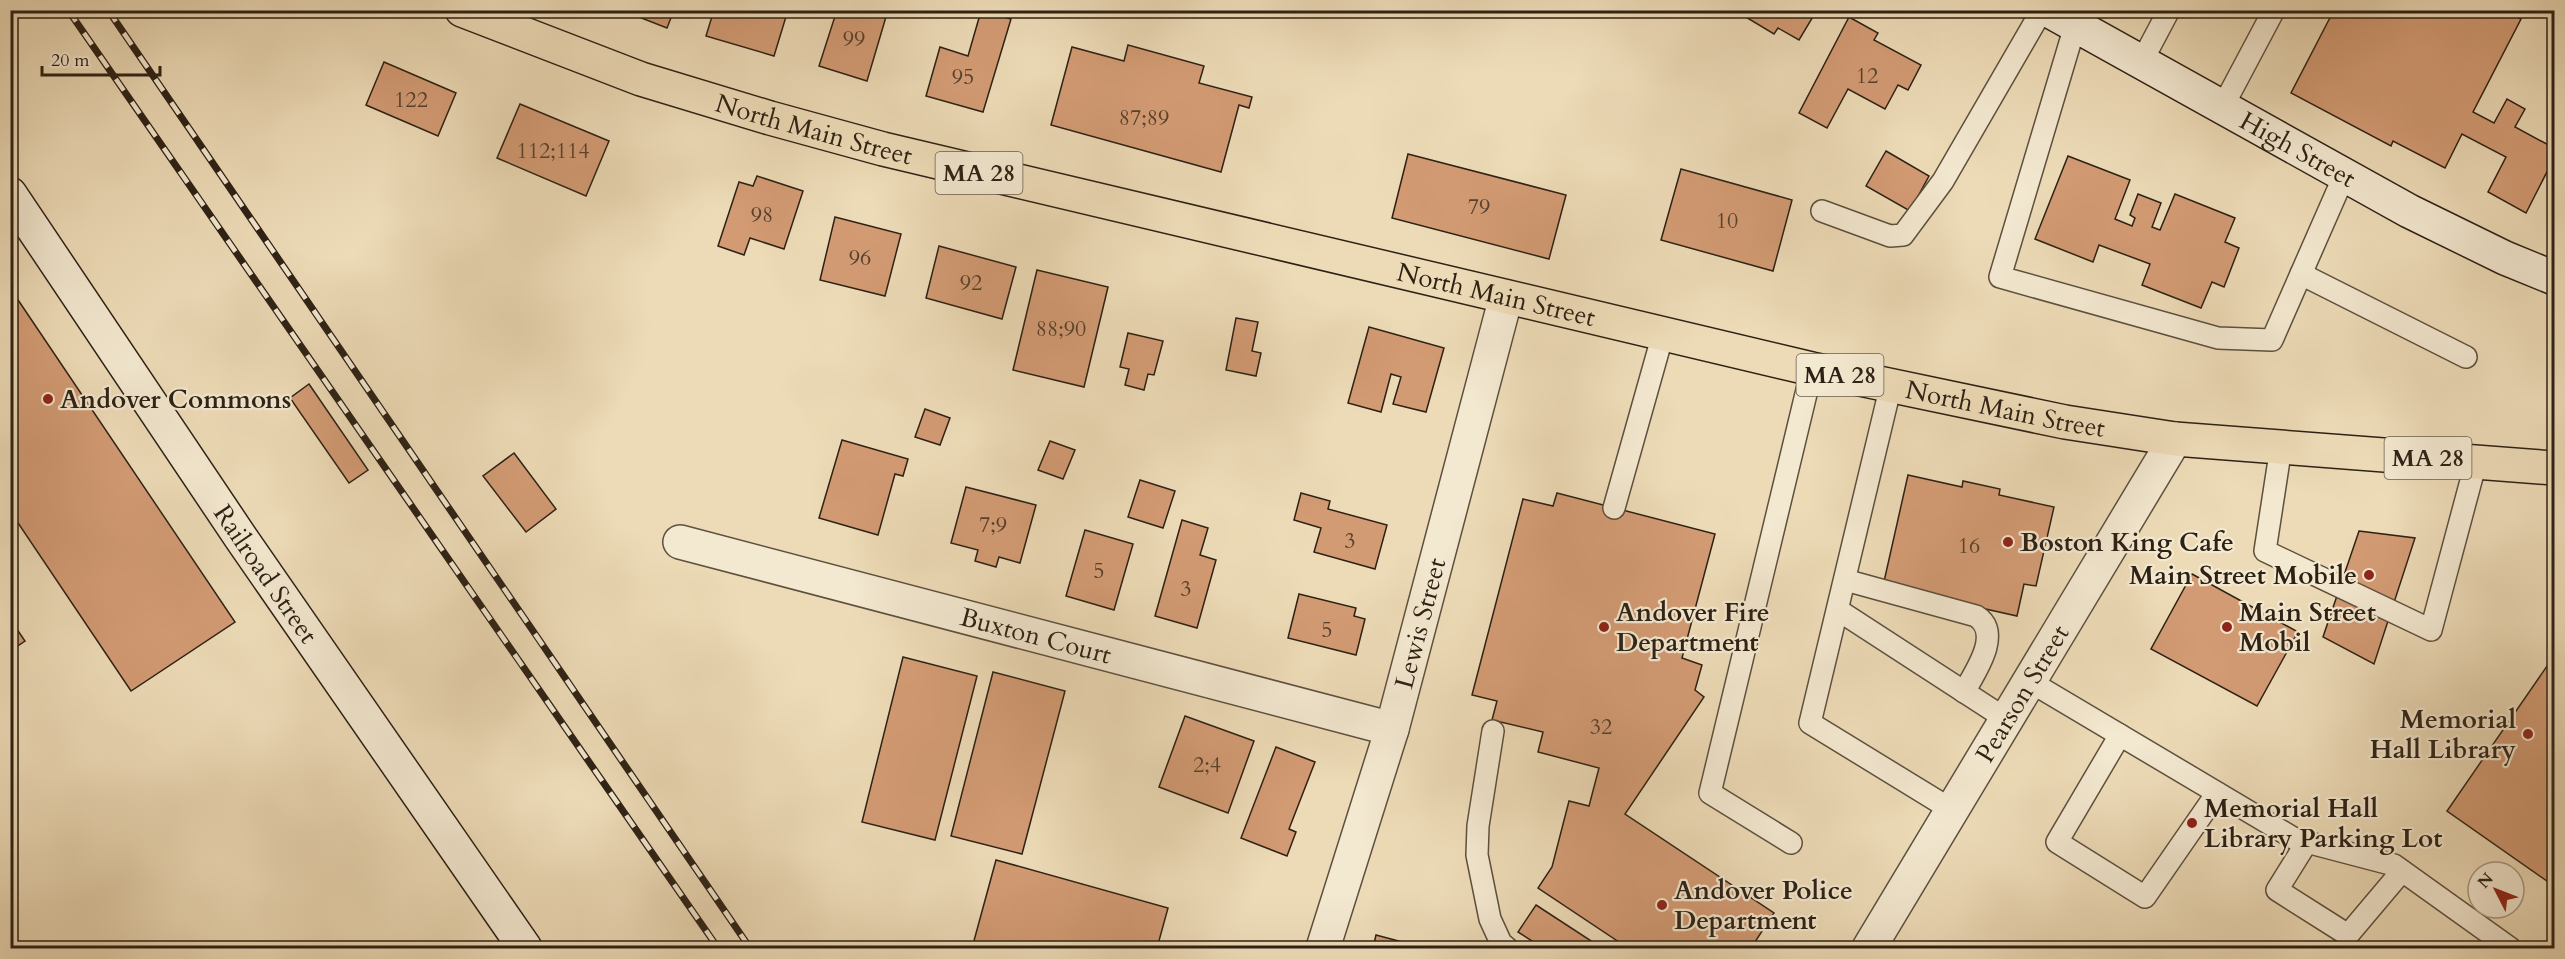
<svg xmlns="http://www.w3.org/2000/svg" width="2565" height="959" font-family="Cardo,serif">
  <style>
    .building { fill: #d39b74; stroke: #2d2115; stroke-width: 1.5 }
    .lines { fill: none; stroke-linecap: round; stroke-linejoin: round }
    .lane-casing { stroke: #5d503e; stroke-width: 24 }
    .street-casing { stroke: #5d503e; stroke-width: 36 }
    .secondary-casing { stroke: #2d2115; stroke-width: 36 }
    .primary-casing { stroke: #2d2115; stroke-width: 36 }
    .lane { stroke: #f3e8d0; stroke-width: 21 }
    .street { stroke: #f3e8d0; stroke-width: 33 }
    .secondary { stroke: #f3e8d0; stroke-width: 33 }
    .primary { stroke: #eddbb7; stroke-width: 33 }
    .rail-casing { stroke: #2d2115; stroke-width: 7 }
    .rail { stroke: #f3e8d0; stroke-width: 4.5; stroke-dasharray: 14; stroke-linecap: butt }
    .poi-dot { fill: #8f2418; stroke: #f3e8d0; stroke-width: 2 }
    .labels { text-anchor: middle; stroke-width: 4.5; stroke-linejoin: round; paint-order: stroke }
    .number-label { font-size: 22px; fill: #56402d }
    .shield { fill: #f3e8d0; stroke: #685d4d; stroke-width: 1.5 }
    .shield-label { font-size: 24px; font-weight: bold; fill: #2d2115 }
    .street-label { font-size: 26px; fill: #2d2115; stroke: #f3e8d0 }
    .poi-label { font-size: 26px; font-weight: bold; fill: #2d2115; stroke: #f3e8d0; text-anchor: start }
  </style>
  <rect width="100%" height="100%" fill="#eddbb7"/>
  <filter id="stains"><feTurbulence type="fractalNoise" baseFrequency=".00333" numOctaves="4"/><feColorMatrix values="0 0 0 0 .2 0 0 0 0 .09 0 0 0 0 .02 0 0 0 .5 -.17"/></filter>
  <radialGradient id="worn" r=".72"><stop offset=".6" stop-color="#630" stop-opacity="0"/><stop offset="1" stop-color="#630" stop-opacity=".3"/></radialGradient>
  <!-- building -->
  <g class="building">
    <path d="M621,10H674L667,28Z"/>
    <path d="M714,10H788L774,56L706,36Z"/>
    <path d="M837,10H888L867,81L819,66Z"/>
    <path d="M1741,10H1817L1799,40L1778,28L1774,34L1739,13Z"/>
    <path d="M2334,10H2504L2521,19L2473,112L2494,123L2507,99L2525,109L2515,127L2554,148V158L2526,213L2488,192L2506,157L2462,134L2445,168L2393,141L2391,146L2291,93Z"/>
    <path d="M981,11L1011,19L983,112L926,96L940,47L968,56Z"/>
    <path d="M1849,17L1878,33L1874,40L1921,65L1908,90L1898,85L1885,109L1848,89L1827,128L1799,113Z"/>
    <path d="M1128,45L1204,66L1199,83L1252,97L1249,108L1239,105L1221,172L1051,125L1072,47L1124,61Z"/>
    <path d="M384,62L456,93L438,136L366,105Z"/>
    <path d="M520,104L609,141L586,196L497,158Z"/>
    <path d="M1886,151L1929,176L1910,211L1866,186Z"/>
    <path d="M1408,154L1566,195L1549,259L1392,218Z"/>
    <path d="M2068,156L2130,180L2115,219L2132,226L2135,218L2130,215L2138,194L2161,203L2152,227L2160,230L2175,194L2235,218L2225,242L2239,248L2224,287L2212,282L2201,308L2142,285L2150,264L2099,245L2093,262L2035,239Z"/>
    <path d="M1681,169L1792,200L1773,271L1661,240Z"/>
    <path d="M757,176L803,191L784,249L750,238L744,255L718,246L739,182L753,186Z"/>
    <path d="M835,217L901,234L885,296L820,280Z"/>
    <path d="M939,246L1016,267L1002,319L926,298Z"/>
    <path d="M1037,270L1108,287L1084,387L1013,370Z"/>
    <path d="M10,288L235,622L131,691L10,511Z"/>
    <path d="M1236,318L1258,322L1252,351L1261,353L1256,376L1226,370Z"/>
    <path d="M1369,327L1444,348L1426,412L1393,404L1401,377L1391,374L1381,412L1348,403Z"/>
    <path d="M1128,333L1163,341L1154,375L1148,374L1144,390L1125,385L1129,369L1120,367Z"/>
    <path d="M309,384L368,470L349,483L290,398Z"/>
    <path d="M925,409L950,418L940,445L915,437Z"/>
    <path d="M842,440L908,459L903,476L895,474L878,535L819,518Z"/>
    <path d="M1050,441L1075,450L1063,479L1038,470Z"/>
    <path d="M514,453L556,509L526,532L483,476Z"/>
    <path d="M1908,475L1962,487L1963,481L2000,489L1999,495L2054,507L2036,586L2024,584L2017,616L1883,586Z"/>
    <path d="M1140,480L1175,491L1163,528L1128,517Z"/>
    <path d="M966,487L1036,505L1020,563L999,557L996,567L975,561L978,550L951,543Z"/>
    <path d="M1301,493L1330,501L1328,509L1387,525L1375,569L1314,552L1321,528L1294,520Z"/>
    <path d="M1557,493L1715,534L1682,658L1702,665L1695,690L1704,697L1625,814L1774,913L1751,948H1628L1538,888L1552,867L1569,801L1589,806L1599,768L1538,752L1543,732L1492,720L1497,701L1472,695L1523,499L1553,506Z"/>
    <path d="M1182,520L1208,528L1200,555L1216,560L1197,628L1155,616Z"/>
    <path d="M1085,530L1133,544L1114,610L1066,596Z"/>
    <path d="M2359,531L2415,538L2374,664L2323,637Z"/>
    <path d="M2192,574L2298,632L2257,706L2151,649Z"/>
    <path d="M1299,594L1356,608L1354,616L1365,619L1356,655L1288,638Z"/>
    <path d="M10,619L25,641L10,651Z"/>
    <path d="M2554,656V886L2447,811Z"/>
    <path d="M903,657L977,676L935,840L862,822Z"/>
    <path d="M993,672L1065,691L1022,854L951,836Z"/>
    <path d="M1185,716L1254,741L1228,813L1159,787Z"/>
    <path d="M1276,747L1315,762L1289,829L1296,832L1287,856L1241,838Z"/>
    <path d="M996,860L1168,908L1157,948H972Z"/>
    <path d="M1536,905L1602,948H1543L1518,932Z"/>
    <path d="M1376,935L1425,948H1373Z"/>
  </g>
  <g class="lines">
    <defs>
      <g id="lane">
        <path d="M2075,26L2000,277L2218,338L2272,340L2344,176"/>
        <path d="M2141,63L2169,10"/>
        <path d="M2222,108L2274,10"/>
        <path d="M1822,211L1890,236L1903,235L1943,181L2042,10"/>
        <path d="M2301,274L2466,357"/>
        <path d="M1891,385L1810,723L1952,810"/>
        <path d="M2281,447L2265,551L2431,630L2476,462"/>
        <path d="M1614,508L1663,334"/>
        <path d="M1845,580L1976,616C2003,633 1975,672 1964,692"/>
        <path d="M1838,610L2006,719"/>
        <path d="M2029,681L2295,839L2394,865L2510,948"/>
        <path d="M1493,731L1478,826L1477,855L1490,919L1501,943L1507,948"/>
        <path d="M2120,735L2057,842L2145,897L2217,793"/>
        <path d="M2307,842L2277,890L2348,935L2402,871"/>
        <path d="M1791,843L1710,793L1812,369"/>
      </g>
      <g id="street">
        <path id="s1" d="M680,542L1392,729"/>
        <path id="s2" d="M1323,948L1392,729L1506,297"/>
        <path id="s3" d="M1869,948L2175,439"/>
      </g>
      <g id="secondary">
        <path id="s4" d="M2048,10L2409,211L2505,258L2554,278"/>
        <path id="s5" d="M10,194L241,538L525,948"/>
      </g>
      <g id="primary">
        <path id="s6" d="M462,10L641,79L770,118L883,149L1812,369L2065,422L2175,439L2554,468"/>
      </g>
    </defs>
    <!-- lane casing -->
    <use href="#lane" class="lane-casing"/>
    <!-- street casing -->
    <use href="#street" class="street-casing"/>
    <!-- secondary casing -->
    <use href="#secondary" class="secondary-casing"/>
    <!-- primary casing -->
    <use href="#primary" class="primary-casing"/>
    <!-- lane -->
    <use href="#lane" class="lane"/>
    <!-- street -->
    <use href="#street" class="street"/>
    <!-- secondary -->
    <use href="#secondary" class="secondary"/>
    <!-- primary -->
    <use href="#primary" class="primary"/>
    <defs>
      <g id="rail">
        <path d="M68,10L718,948"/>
        <path d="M108,10L750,948"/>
      </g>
    </defs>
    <!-- rail casing -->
    <use href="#rail" class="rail-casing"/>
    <!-- rail -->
    <use href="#rail" class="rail"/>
  </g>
  <!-- markers -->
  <g class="poi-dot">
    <circle cx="48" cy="399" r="6"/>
    <circle cx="2008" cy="542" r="6"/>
    <circle cx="2369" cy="575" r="6"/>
    <circle cx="1604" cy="627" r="6"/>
    <circle cx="2227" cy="627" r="6"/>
    <circle cx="2528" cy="734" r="6"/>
    <circle cx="2192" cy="823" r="6"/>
    <circle cx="1662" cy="905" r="6"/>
  </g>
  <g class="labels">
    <!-- number labels -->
    <g class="number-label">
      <text x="854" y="46">99</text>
      <text x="1867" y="83">12</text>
      <text x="963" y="84">95</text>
      <text x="411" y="107">122</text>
      <text x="1144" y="125">87;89</text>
      <text x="553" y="158">112;114</text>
      <text x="1479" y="214">79</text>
      <text x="762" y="222">98</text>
      <text x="1727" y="228">10</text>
      <text x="860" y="265">96</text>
      <text x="971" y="290">92</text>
      <text x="1061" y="336">88;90</text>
      <text x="993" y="532">7;9</text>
      <text x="1350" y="548">3</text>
      <text x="1969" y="553">16</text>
      <text x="1099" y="578">5</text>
      <text x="1186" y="596">3</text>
      <text x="1327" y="637">5</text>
      <text x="1601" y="734">32</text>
      <text x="1207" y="772">2;4</text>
    </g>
    <!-- shield labels -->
    <g class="shield">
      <rect x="935.5" y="152" width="87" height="42" rx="4.5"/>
      <rect x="1796.5" y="354" width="87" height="42" rx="4.5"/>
      <rect x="2384.5" y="437" width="87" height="42" rx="4.5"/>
    </g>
    <g class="shield-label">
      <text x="979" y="181">MA 28</text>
      <text x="1840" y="383">MA 28</text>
      <text x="2428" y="466">MA 28</text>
    </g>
    <!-- street labels -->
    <g class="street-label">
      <text dy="9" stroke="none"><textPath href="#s6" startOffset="372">North Main Street</textPath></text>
      <text dy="9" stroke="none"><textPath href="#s4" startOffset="286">High Street</textPath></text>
      <text dy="9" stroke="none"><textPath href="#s6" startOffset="1074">North Main Street</textPath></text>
      <text dy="9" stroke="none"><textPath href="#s6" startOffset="1596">North Main Street</textPath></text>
      <text dy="9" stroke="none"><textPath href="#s5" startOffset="458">Railroad Street</textPath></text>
      <text dy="9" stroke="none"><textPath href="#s2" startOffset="339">Lewis Street</textPath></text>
      <text dy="9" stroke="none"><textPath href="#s1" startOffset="368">Buxton Court</textPath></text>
      <text dy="9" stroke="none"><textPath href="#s3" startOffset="297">Pearson Street</textPath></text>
    </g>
    <!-- poi labels -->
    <g class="poi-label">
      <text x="60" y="408">Andover Commons</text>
      <text x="2020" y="551">Boston King Cafe</text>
      <text x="2357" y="584" text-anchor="end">Main Street Mobile</text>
      <text x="1616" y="621">Andover Fire<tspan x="1616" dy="30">Department</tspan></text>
      <text x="2239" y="621">Main Street<tspan x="2239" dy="30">Mobil</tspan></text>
      <text x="2516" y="728" text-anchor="end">Memorial<tspan x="2516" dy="30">Hall Library</tspan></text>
      <text x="2204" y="817">Memorial Hall<tspan x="2204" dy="30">Library Parking Lot</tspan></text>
      <text x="1674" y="899">Andover Police<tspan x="1674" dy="30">Department</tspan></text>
    </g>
  </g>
  <!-- margin -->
  <rect width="2565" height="959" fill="none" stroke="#eddbb7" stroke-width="36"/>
  <rect x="12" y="12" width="2541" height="935" fill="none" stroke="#2d2115" stroke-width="3"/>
  <rect x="18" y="18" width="2529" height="923" fill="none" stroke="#2d2115" stroke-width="1.5"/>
  <!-- north arrow -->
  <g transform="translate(2496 890) rotate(312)"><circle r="28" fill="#f3e8d0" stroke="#a49885" stroke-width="1.5"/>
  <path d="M0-4.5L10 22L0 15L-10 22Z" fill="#8f2418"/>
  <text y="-9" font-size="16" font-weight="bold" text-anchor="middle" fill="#2d2115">N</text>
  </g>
  <!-- scale -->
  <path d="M42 66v9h118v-9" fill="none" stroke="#2d2115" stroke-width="3"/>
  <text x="51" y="66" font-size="18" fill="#2d2115" stroke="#f3e8d0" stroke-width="4.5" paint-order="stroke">20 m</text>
  <rect width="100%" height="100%" filter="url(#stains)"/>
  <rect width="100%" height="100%" fill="url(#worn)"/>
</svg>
